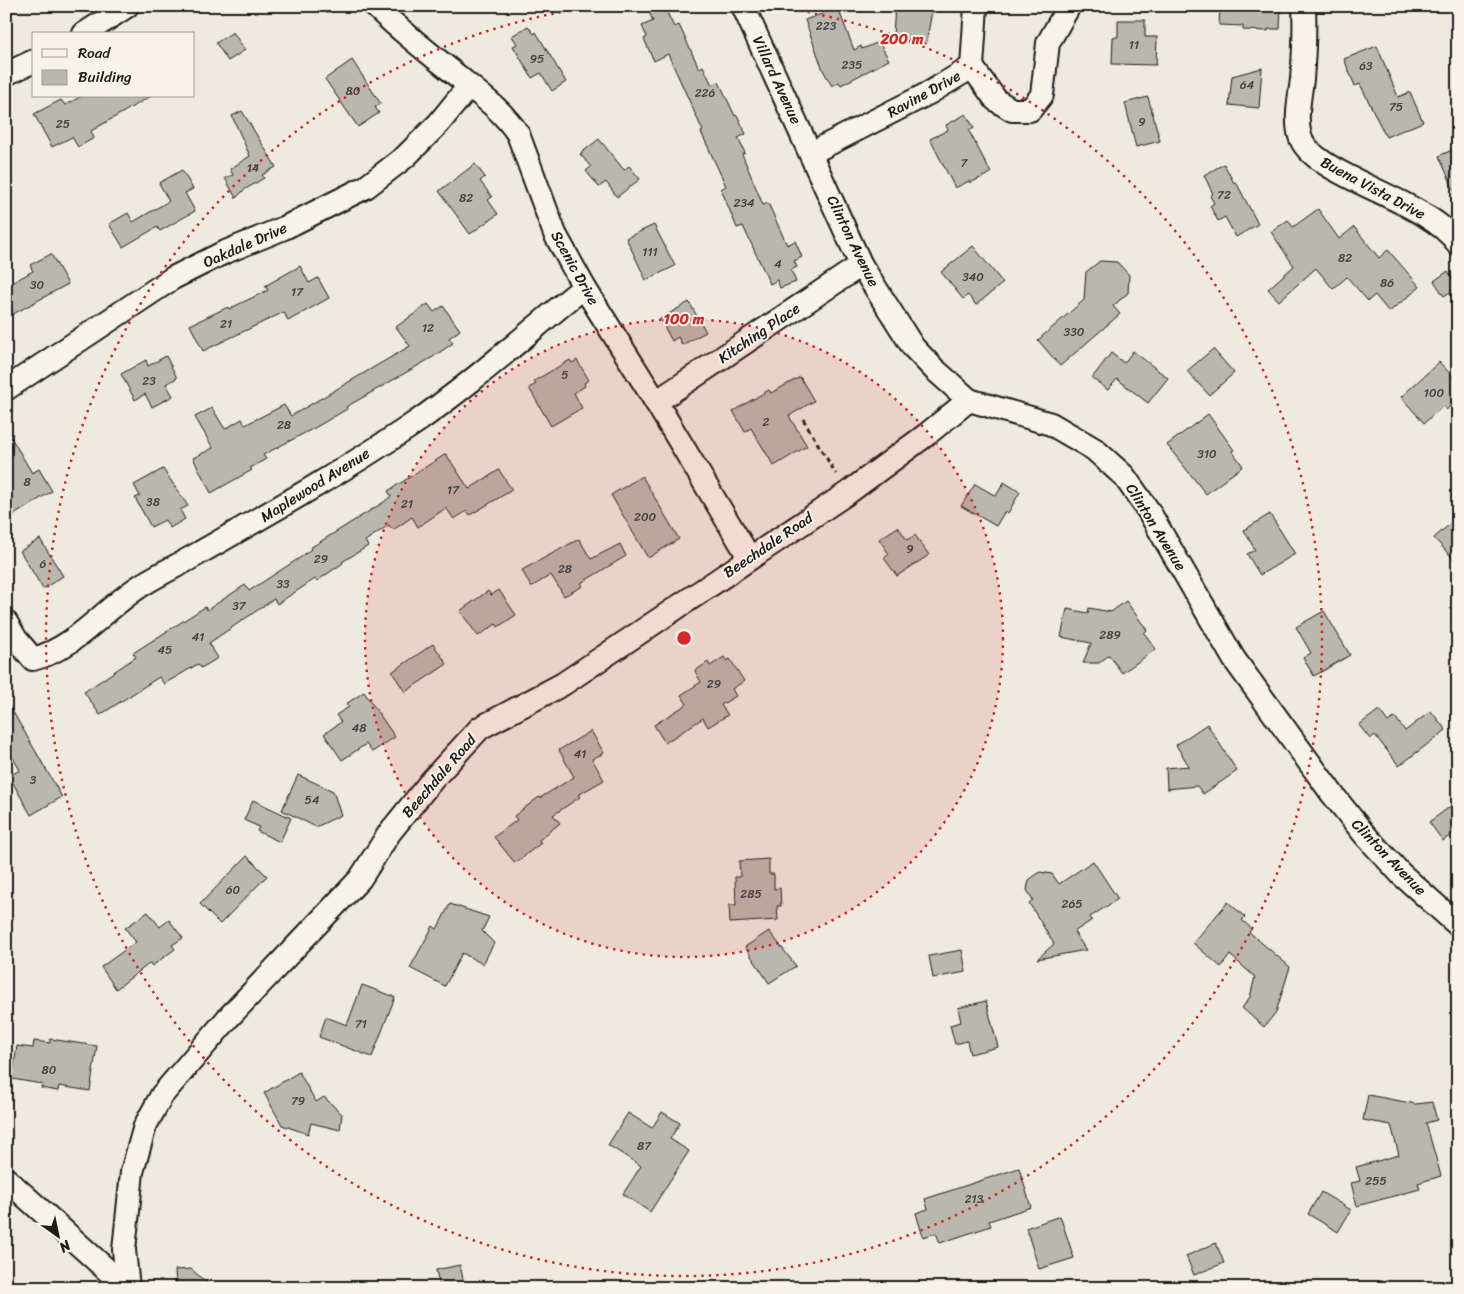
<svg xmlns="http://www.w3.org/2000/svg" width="1464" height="1294" font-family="Sriracha,sans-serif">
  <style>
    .building { fill: #bab7af; stroke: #1c1c1c }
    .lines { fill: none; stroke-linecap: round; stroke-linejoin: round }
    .minor-casing { stroke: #1c1c1c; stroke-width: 26 }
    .path { stroke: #1c1c1c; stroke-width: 3; stroke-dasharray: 5 4; stroke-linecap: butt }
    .minor { stroke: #f7f3e8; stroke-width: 22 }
    .ring { fill: none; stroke: #d62828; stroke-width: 2.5; stroke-dasharray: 2.5 5 }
    .labels { text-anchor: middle; stroke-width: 4; stroke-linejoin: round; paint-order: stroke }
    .number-label { font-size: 12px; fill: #444341 }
    .street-label { font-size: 15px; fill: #1c1c1c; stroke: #f7f3e8 }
    .centre { fill: #d62828; stroke: #f7f3e8; stroke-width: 2.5 }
    .ring-label { font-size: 15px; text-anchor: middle; font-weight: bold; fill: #d62828; stroke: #f7f3e8; stroke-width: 4; stroke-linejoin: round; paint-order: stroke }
  </style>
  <rect width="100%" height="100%" fill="#eeeae0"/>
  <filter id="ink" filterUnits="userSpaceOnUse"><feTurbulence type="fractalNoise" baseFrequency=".02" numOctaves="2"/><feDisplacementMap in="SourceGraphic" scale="10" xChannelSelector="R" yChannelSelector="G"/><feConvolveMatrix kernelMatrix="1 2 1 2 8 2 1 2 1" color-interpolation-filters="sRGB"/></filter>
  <g filter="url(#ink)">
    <!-- building -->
    <g class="building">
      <path d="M660,6H664L674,27L679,25L699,68L703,66L712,85L719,82L735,116L737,115L746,134L738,138L745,153L742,154L763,205L768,203L787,245L795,241L802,257L794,261L797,267L791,270L796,282L780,288L777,280L770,284L743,226L737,228L721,189L726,186L701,132L703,131L668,54L654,61L644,39L647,37L642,26L653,21L649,12Z"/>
      <path d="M895,6H933L926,44L893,35Z"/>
      <path d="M1220,6H1281L1280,29H1268V31L1243,30V26L1219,25Z"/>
      <path d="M838,8L854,50L861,46L862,49L879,42L889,60L841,85L839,82L832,86L823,70L805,20Z"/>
      <path d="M1118,20H1145V37H1157L1156,65L1112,64L1113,37H1118Z"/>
      <path d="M528,26L534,34L536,32L566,82L552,91L541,73L532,78L513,46L517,44L512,36Z"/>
      <path d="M233,32L245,50L228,61L216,43Z"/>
      <path d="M1377,46L1398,97L1410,92L1423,122L1386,137L1360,84L1355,86L1344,59Z"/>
      <path d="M352,60L381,104L375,107L379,113L358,127L325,79Z"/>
      <path d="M1262,68L1259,108L1229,105L1232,76Z"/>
      <path d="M82,96H151L91,131L94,138L78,147L72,137L52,147L34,114L61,100L65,105Z"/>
      <path d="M1148,97L1160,141L1136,147L1125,103Z"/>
      <path d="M242,111L276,167L262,175L264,178L244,190L236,198L225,178L233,175L230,169L250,156L232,116Z"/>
      <path d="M966,114L974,128L969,131L991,173L970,183L969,181L955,188L930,139L948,130L946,125Z"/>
      <path d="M599,139L624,170L629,166L640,179L617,197L606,182L599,187L586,171L591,167L580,154Z"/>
      <path d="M1458,147V199L1439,156Z"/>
      <path d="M475,164L485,177L480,181L492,197L488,200L498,214L470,234L439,191Z"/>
      <path d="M1224,164L1234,183L1236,182L1258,224L1236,237L1225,217L1218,221L1210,206L1214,203L1210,196L1213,194L1204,175Z"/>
      <path d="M182,170L193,189L185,193L195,211L160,231L157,227L123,247L109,224L128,213L133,222L169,201L159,183Z"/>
      <path d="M1318,209L1339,239L1354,227L1379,258L1388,250L1420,287L1389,312L1375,295L1368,301L1347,277L1333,289L1316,268L1279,301L1268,289L1294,266L1271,232L1288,220L1293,227Z"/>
      <path d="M654,225L675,266L646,280L626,238Z"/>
      <path d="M973,246L1003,283L976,305L968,295L963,299L941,272Z"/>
      <path d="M51,254L68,284L6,318V286L33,271L30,265Z"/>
      <path d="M1100,261L1117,262L1129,275L1128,293L1113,306L1120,314L1060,366L1038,340L1084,300L1086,272Z"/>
      <path d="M300,266L309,283L318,278L329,298L288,321L284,312L203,351L190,325L228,307L229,309L268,290L265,286Z"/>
      <path d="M1448,271L1458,287L1444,296L1434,281Z"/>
      <path d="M689,302L706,332L682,345L678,337L672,341L660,319Z"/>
      <path d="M428,304L434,312L443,306L460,330L449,338L453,343L433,357L346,407L347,409L318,426L263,455L266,459L250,468L252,470L211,493L193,458L213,448L195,417L212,408L225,429L242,419L245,425L284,405L291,416L410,346L396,327Z"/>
      <path d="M1213,349L1234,373L1209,395L1187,371Z"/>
      <path d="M1133,351L1168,378L1148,403L1117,379L1108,390L1092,378L1111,353L1124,363Z"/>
      <path d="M166,356L177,378L166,384L173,396L152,407L145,394L135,400L121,374L146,360L148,366Z"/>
      <path d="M570,360L572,363L577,360L589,380L584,383L585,386L574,393L582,408L551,426L529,388L536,384L534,381Z"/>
      <path d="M1439,362L1458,382V399L1446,410L1443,406L1424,423L1401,397Z"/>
      <path d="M800,377L814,401L789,416L807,446L774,466L751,428L745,432L733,411L769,390L771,393Z"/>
      <path d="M1208,414L1234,450L1232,451L1243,466L1206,494L1167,445Z"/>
      <path d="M6,429L32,473L39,469L52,491L6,520Z"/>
      <path d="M446,454L469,489L499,470L512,490L470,515L467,511L454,519L446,508L418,527L412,517L393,530L389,525L365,541L368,546L342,562L343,563L317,581L315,579L277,604L274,599L209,643L218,658L201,668L198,664L164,684L159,677L100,715L84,692L136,657L133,653L205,607L207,610L245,585L249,591L301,557L311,549L310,548L384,502L391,496L388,491Z"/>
      <path d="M163,469L188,506L180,510L185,519L170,528L165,520L151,527L135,498L140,496L134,485Z"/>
      <path d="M642,476L679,539L648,558L611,495Z"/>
      <path d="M1004,482L1020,492L1008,513L1005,511L996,526L961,506L975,484L996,496Z"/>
      <path d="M1270,514L1295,554L1260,575L1247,554L1255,550L1244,530Z"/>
      <path d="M1458,517V564L1434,538Z"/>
      <path d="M898,527L907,540L915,535L929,555L897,576L884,558L889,554L879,539Z"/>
      <path d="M40,539L63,576L43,589L20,551Z"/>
      <path d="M579,539L591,559L620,544L626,556L581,583L583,586L564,596L551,575L531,587L522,570Z"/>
      <path d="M499,590L516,615L498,627L496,624L478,636L460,611L488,591L491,595Z"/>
      <path d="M1126,601L1147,630L1144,633L1156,649L1122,673L1109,655L1099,663H1083L1091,643L1061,637L1067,609L1088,613L1089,608L1111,612Z"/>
      <path d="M1324,611L1350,655L1314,676L1303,658L1311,653L1296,627Z"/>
      <path d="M433,644L447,664L405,692L392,672Z"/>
      <path d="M724,657L727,661L730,659L744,681L732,689L736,696L721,705L728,715L708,727L703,718L665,743L654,725L687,704L681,695L701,682L695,671L708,662L710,666Z"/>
      <path d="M364,692L395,737L372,752L366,744L342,760L324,734L341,722L336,715L349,707L346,704Z"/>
      <path d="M6,700L62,797L31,815L9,776L20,770L6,746Z"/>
      <path d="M1379,710L1388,722L1395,717L1405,731L1431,711L1446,730L1399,766L1375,735L1370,739L1359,725Z"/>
      <path d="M1207,724L1237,771L1203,794L1197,786L1167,789L1166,768L1189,766L1176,745Z"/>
      <path d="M591,731L604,753L592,759L604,780L578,795L580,797L553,815L560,823L539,840L541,843L515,863L494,837L517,820L514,816L539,797L540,798L574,777L559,750Z"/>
      <path d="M298,775L333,791L341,815L316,827L282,810Z"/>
      <path d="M253,800L291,818L280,842L257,831L259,827L244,820Z"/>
      <path d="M1458,801V829L1443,841L1429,822Z"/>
      <path d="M247,856L267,876L220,924L200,904Z"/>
      <path d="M769,859V874H774V889L780,888L781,906H777L778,920L730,923L729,905H736L735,877H740L739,861Z"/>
      <path d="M1093,861L1118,899L1090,917L1092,920L1074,932L1086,950L1037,959L1054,944L1029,903L1033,900L1027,890L1029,880L1040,872L1052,874L1059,884Z"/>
      <path d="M1228,902L1245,917L1242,920L1252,929L1249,932L1290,967L1276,1012L1264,1027L1242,1008L1250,997L1255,977L1230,955L1221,967L1193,943Z"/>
      <path d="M450,904L489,917L482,931L494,943L483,964L462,953L445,986L410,968L433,926L437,929Z"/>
      <path d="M148,912L160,927L169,920L183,938L172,945L175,949L152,966L150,963L116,989L101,967L136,942L125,928Z"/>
      <path d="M769,931L796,966L769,983L745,947Z"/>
      <path d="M962,950L966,972L933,978L929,956Z"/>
      <path d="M362,985L395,997L372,1057L319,1037L326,1017L347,1025Z"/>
      <path d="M986,1001L998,1047L970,1054L967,1041L955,1044L950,1025L961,1022L958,1008Z"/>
      <path d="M50,1039L97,1046L90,1091L59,1086L58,1091L41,1088L42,1084L12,1079L17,1046L33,1048L34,1041L50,1043Z"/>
      <path d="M299,1072L316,1102L324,1097L342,1114L340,1130L311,1123L308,1134L282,1125L264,1093Z"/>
      <path d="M1368,1095L1416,1104L1432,1102L1437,1120L1426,1123L1441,1176L1418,1183L1420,1189L1357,1206L1351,1183L1360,1181L1356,1167L1399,1155L1391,1125L1363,1120Z"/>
      <path d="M662,1112L680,1123L670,1139L689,1151L650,1212L623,1194L641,1166L608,1145L628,1113L652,1128Z"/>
      <path d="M1019,1168L1031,1207L989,1221L991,1226L940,1243L936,1233L923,1237L916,1213L928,1209L925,1199Z"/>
      <path d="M1321,1192L1351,1210L1338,1232L1308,1214Z"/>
      <path d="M1060,1216L1074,1258L1039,1269L1026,1228Z"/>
      <path d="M1216,1243L1224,1263L1194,1275L1186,1256Z"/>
      <path d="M460,1265L465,1288H440L436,1270Z"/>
      <path d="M191,1269L213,1288H176L175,1270Z"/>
    </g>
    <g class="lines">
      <defs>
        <g id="minor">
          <path d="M375,6C403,34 436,58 466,83C486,99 504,113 518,134L555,234L584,287L656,402L749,557"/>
          <path d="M743,6L861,265L913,347L934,369L969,400L1051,424L1094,449L1124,476L1148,510L1234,659L1333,795L1365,835L1401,874L1458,925"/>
          <path d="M1304,6C1305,30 1304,55 1302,79C1300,97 1295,118 1300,136C1311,176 1428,199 1458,244"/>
          <path d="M84,34L127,6"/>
          <path d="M972,67L996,100L1012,110H1030L1042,95L1048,43L1069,6"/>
          <path d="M972,67L976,6"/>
          <path d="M6,74L34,61"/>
          <path d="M811,153L929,93L972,67"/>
          <path d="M6,389L173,278L223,253L284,228L366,187L405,157L439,123L469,86"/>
          <path d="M656,402L861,265"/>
          <path d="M6,622L16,639L33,659C77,648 106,606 145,583C163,572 183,563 201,552C271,512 342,472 409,427C471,385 526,334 584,287"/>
          <path d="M6,1179L127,1288"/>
          <path d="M128,1288L124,1250L132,1172L145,1126L162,1095L228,1018L360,879L390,832L433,779L480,728L563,684L849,492L926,435L969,400"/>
        </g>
      </defs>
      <!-- minor casing -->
      <use href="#minor" class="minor-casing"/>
      <!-- path -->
      <path class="path" d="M803,419L836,474"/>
      <!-- minor -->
      <use href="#minor" class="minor"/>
    </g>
  </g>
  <!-- distance rings -->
  <circle cx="684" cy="638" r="319" fill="#d62828" fill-opacity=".12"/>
  <g class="ring">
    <circle cx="684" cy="638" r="319"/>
    <path d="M778 7A638 638 0 1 1 590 7"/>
  </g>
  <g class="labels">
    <!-- number labels -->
    <g class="number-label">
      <text x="826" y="30">223</text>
      <text x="1134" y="49">11</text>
      <text x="537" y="63">95</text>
      <text x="852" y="69">235</text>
      <text x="1366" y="70">63</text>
      <text x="1247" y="89">64</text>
      <text x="353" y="95">80</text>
      <text x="705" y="97">226</text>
      <text x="1396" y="111">75</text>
      <text x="1142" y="126">9</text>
      <text x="63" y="128">25</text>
      <text x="964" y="167">7</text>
      <text x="253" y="172">14</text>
      <text x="1224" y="199">72</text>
      <text x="466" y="202">82</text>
      <text x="744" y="207">234</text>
      <text x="650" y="256">111</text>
      <text x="1345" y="262">82</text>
      <text x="778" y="268">4</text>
      <text x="973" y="281">340</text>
      <text x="1387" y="287">86</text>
      <text x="37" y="289">30</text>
      <text x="297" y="296">17</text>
      <text x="226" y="328">21</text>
      <text x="428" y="332">12</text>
      <text x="1074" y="336">330</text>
      <text x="565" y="379">5</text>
      <text x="149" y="385">23</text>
      <text x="1434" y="397">100</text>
      <text x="766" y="426">2</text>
      <text x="284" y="429">28</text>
      <text x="1207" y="458">310</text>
      <text x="27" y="486">8</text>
      <text x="453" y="494">17</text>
      <text x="153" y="506">38</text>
      <text x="407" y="508">21</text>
      <text x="645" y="521">200</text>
      <text x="910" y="553">9</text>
      <text x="321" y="563">29</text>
      <text x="43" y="568">6</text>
      <text x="565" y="573">28</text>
      <text x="283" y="588">33</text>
      <text x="239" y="610">37</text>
      <text x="1110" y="639">289</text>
      <text x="198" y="641">41</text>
      <text x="165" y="654">45</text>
      <text x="714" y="688">29</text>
      <text x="359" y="732">48</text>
      <text x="580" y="758">41</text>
      <text x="33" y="784">3</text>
      <text x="312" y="804">54</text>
      <text x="233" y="894">60</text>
      <text x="751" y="898">285</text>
      <text x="1072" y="908">265</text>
      <text x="361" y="1028">71</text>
      <text x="49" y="1074">80</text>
      <text x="298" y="1105">79</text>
      <text x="644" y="1150">87</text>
      <text x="1376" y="1185">255</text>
      <text x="974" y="1203">213</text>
    </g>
    <!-- street labels -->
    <g class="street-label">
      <text transform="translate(777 80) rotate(65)" y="5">Villard Avenue</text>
      <text transform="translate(924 94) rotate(-29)" y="5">Ravine Drive</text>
      <text transform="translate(1373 188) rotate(28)" y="5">Buena Vista Drive</text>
      <text transform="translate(853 241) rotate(64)" y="5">Clinton Avenue</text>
      <text transform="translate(245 245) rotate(-24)" y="5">Oakdale Drive</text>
      <text transform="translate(575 268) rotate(61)" y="5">Scenic Drive</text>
      <text transform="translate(759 333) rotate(-34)" y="5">Kitching Place</text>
      <text transform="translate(315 485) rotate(-32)" y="5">Maplewood Avenue</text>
      <text transform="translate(1156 527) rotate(58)" y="5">Clinton Avenue</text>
      <text transform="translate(768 545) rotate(-34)" y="5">Beechdale Road</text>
      <text transform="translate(439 776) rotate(-49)" y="5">Beechdale Road</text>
      <text transform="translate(1389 857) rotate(46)" y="5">Clinton Avenue</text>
    </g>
  </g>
  <circle cx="684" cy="638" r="8" class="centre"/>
  <g class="ring-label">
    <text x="902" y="44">200 m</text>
    <text x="684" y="324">100 m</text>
  </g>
  <!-- margin -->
  <rect width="1464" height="1294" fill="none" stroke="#f7f3e8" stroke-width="25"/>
  <rect x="12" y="12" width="1439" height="1269" fill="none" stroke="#1c1c1c" stroke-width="2" filter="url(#ink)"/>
  <!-- legend -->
  <rect x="32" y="32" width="162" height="65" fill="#f7f3e8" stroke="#9f9d96"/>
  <rect x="42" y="49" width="25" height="8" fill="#f7f3e8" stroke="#9f9d96"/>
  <text x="78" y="58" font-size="15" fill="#1c1c1c">Road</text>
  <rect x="42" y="70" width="25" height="15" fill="#bab7af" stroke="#9f9d96"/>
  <text x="78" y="82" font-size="15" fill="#1c1c1c">Building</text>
  <!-- north arrow -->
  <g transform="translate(58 1236) rotate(147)" stroke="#f7f3e8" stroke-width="4" paint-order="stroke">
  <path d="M0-4L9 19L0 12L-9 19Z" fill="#1c1c1c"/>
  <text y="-8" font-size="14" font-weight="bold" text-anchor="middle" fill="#1c1c1c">N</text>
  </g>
</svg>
